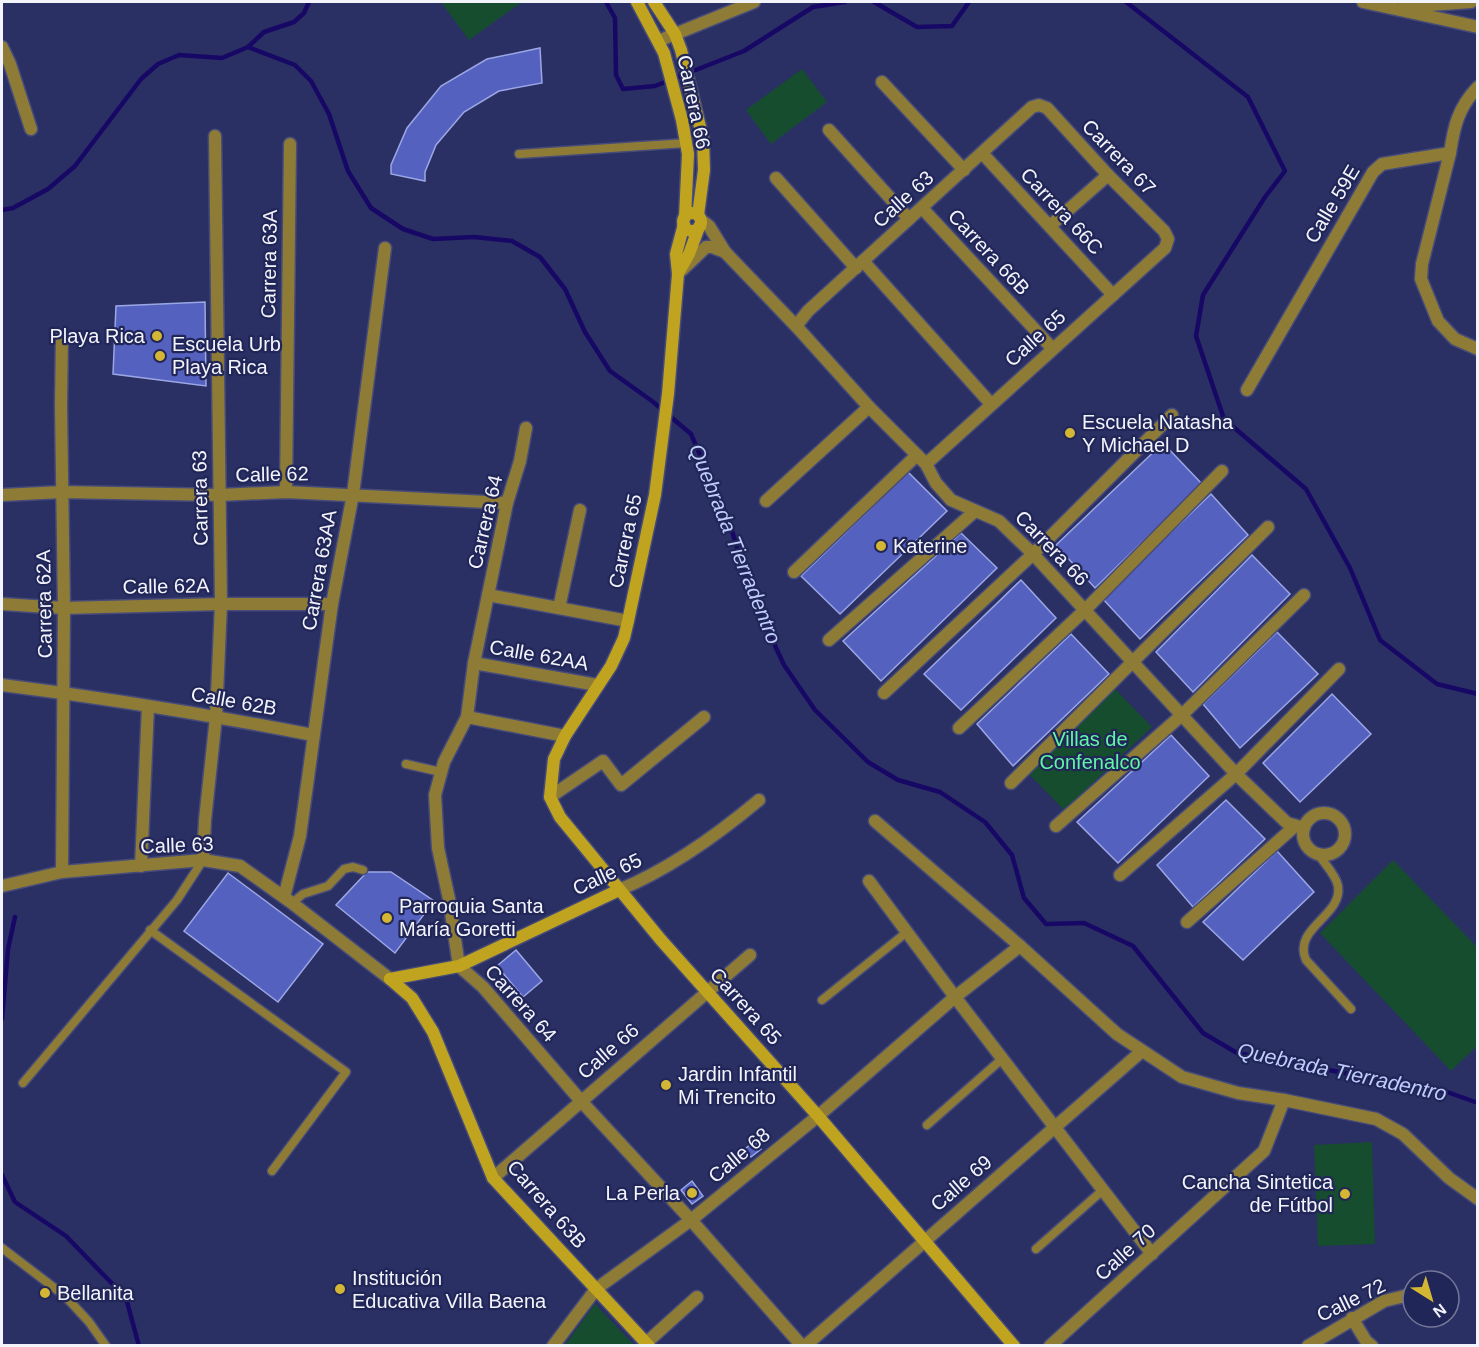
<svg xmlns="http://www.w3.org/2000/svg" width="1479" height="1347" font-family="Arial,sans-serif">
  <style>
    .green { fill: #164d2e }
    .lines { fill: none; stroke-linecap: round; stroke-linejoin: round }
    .stream { stroke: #170866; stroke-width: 4.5 }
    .building { fill: #5561bf; stroke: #9ba7e5; stroke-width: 1.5 }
    .service-casing { stroke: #464b79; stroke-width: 11 }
    .pedestrian-casing { stroke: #464b79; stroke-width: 15 }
    .minor-casing { stroke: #464b79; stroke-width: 15 }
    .tertiary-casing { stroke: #464b79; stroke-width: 15 }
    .secondary-casing { stroke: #464b79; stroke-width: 15 }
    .service { stroke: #8e7c36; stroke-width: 8 }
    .pedestrian { stroke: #8e7c36; stroke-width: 12 }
    .minor { stroke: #8e7c36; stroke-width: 12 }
    .tertiary { stroke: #8e7c36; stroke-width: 12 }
    .secondary { stroke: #c0a31e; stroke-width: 12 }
    .poi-dot { fill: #d4b635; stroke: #212658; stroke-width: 2 }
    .labels { text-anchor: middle; stroke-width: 4.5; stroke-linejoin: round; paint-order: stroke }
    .street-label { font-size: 20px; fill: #f3f4fb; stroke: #212658 }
    .poi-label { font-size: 20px; fill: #f3f4fb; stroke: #212658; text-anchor: start }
    .park-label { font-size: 20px; fill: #5ff7a2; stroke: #212658 }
    .water-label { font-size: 21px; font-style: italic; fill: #c1ccfe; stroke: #212658 }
  </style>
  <rect width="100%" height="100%" fill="#2a3064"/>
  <!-- green -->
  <g class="green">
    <path d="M441,2H522L469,40Z"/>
    <path d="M802,69L827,102L771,144L746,110Z"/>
    <path d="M1115,689L1152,727L1064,810L1029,774Z"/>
    <path d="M1393,860L1477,947V1046L1451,1071L1320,933Z"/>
    <path d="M1372,1142L1375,1244L1318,1246L1314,1145Z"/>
    <path d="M595,1304L634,1345H565Z"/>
  </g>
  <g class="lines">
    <!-- stream -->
    <g class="stream">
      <path d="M606,2L615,18L616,75L623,89L655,86L744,51L813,7L845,2"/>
      <path d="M874,2L917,27L952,26L969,2"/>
      <path d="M1126,2L1248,97L1285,171L1265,197L1203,295L1196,336L1224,419L1306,489L1350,568L1380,640L1437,684L1478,694"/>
      <path d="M248,47L295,65L311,81L329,114L348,171L371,208L403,229L433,239L474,237L512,241L540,257L565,289L585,332L610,371L652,401L691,434L730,524L750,592L784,665L815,710L868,762L898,780L940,792L985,822L1012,855L1024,898L1046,924L1084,923L1133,946L1203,1033L1237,1053L1447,1092L1478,1103"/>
      <path d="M2,210L13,208L48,189L75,166L141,79L158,64L179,55L222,58L248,47L264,32L294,22L304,13L309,2"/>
      <path d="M2,1019L8,949L15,917"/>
      <path d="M2,1175L15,1202L66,1236L126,1298L139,1346"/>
    </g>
  </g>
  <!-- building -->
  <g class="building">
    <path d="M540,48L542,83L499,91L464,112L436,145L425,172V181L391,174V165L407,128L441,86L487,59Z"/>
    <path d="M205,302L206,386L113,374L116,306Z"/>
    <path d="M1163,443L1202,484L1095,588L1056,545Z"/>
    <path d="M908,472L947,511L840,614L801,576Z"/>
    <path d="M1211,494L1248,535L1140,639L1102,598Z"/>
    <path d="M961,533L997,568L881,681L843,641Z"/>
    <path d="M1252,555L1290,594L1193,692L1156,652Z"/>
    <path d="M1021,580L1056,618L961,710L924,674Z"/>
    <path d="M1277,632L1318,674L1240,748L1203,704Z"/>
    <path d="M1071,634L1109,674L1013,766L977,724Z"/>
    <path d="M1332,694L1371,734L1300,802L1263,763Z"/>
    <path d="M1171,735L1209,776L1118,863L1077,822Z"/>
    <path d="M1226,800L1265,839L1193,907L1157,865Z"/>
    <path d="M1277,851L1314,892L1243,960L1203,922Z"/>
    <path d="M367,872H391L434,901L395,953L336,905Z"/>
    <path d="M228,873L323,944L278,1002L184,931Z"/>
    <path d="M516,950L542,981L523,997L497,966Z"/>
    <path d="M755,1141L761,1149L751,1157L745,1149Z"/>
    <path d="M692,1181L703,1196L692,1204L681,1190Z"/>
  </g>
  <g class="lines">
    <defs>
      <g id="service">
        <path d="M519,154L687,143"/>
        <path d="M406,764L441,772"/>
        <path d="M1318,854C1324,863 1336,875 1338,886C1343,916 1292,928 1306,960L1351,1009"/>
        <path d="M292,903L303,894L328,886L344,869L353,867L363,870"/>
        <path d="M150,930L346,1072L272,1171"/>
        <path d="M822,1000L907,932"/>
        <path d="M23,1083L177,900L203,860"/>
        <path d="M927,1125L1003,1058"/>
        <path d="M2,1248L65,1296L89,1322L106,1346"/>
        <path d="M1036,1249L1103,1190"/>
      </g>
      <g id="pedestrian">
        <path d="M882,82L964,170"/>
        <path d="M829,130L909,219"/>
        <path d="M982,153L1113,295"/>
        <path d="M776,178L856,268"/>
        <path d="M922,208L1052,348"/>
        <path d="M1050,226L1108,175"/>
        <path d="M863,261L991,404"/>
        <path d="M766,501L869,407"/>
        <path d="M794,572L917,455"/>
        <path d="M488,595L628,621"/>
        <path d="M559,608L580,510"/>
        <path d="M829,640L974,512"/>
        <path d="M474,663L597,685"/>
        <path d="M884,693L1033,554L1172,415"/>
        <path d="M467,717L565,736"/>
        <path d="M959,728L1085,610L1222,471"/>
        <path d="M1011,783L1268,527"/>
        <path d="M1056,826L1183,714L1304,595"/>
        <path d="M1120,875L1236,774L1339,669"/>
        <path d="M1187,922L1295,826"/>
      </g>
      <g id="minor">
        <path d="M1363,2L1478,27"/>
        <path d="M1403,7L1471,2"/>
        <path d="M658,41L754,2"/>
        <path d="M2,47L10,64L31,129"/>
        <path d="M1450,153L1422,264L1421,279L1438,321L1455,339L1478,349"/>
        <path d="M701,220L709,226L725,252L796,326L869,407L926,464L936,483L951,500L999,521L1033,554L1236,774L1287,823L1304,828"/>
        <path d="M682,270L706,247H712L725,252"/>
        <path d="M796,326L808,311L1032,107L1039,105L1047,108L1108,175L1164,231L1168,239L1165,248L926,464"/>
        <path d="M1247,390L1373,172L1382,164L1450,153C1454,126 1458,108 1478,87"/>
        <path d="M526,428L520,461L507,503L474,663L467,717L444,762L435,795L438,848L449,899L459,966L483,987L581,1101L691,1220L802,1346"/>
        <path d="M286,492L290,144"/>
        <path d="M2,495L62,492L219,495L286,492L507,503"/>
        <path d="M2,604L64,608L221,604H332"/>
        <path d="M2,685C106,698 210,715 313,735"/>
        <path d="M550,797L603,761L621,785L704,717"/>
        <circle cx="1324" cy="834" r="21"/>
        <path d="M875,821L1020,946L1117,1034L1182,1077L1238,1093L1284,1100L1376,1119L1403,1134L1449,1178L1478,1199"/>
        <path d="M203,860L205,820L216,717L221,604L215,136"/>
        <path d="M141,866L148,706"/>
        <path d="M62,872L64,608L61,406L62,335"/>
        <path d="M869,881L955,997L1152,1254"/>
        <path d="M619,890C670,869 716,836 759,800"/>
        <path d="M284,897L300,836L332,604L353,494L385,248"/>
        <path d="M493,1178L750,955"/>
        <path d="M1352,1318L1366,1341L1372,1346"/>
        <path d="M646,1343L697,1297"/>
        <path d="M553,1346L596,1289L691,1220L818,1116L955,997L1020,946"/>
        <path d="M805,1346L1142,1051"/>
        <path d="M1050,1346L1264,1151L1284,1100"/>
        <path d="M1308,1346L1384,1301L1413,1294"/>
      </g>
      <path id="tertiary" d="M2,886L62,872L203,860L240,866L292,903L390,979"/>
      <g id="secondary">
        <path d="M637,2L664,53L682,120L688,154L685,217"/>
        <path d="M654,2L675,34L681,50L703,139L704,170L698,215"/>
        <circle cx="692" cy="222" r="9"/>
        <path d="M684,224L676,254L678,274L668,394L655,495L628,621L624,638L611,666L565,736L554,759L550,797L560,817L661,940L818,1116L1014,1346"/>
        <path d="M678,273L689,254L699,227"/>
        <path d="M390,979L412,998L433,1032L493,1178L649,1346"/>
        <path d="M390,979L459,966L619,890"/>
      </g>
    </defs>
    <!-- service casing -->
    <use href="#service" class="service-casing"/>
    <!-- pedestrian casing -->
    <use href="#pedestrian" class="pedestrian-casing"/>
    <!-- minor casing -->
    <use href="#minor" class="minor-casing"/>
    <!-- tertiary casing -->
    <use href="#tertiary" class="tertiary-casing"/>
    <!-- secondary casing -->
    <use href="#secondary" class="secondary-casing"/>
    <!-- service -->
    <use href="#service" class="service"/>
    <!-- pedestrian -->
    <use href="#pedestrian" class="pedestrian"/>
    <!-- minor -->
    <use href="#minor" class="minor"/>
    <!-- tertiary -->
    <use href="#tertiary" class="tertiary"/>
    <!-- secondary -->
    <use href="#secondary" class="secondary"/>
  </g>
  <!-- markers -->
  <g class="poi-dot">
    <circle cx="157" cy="336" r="6"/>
    <circle cx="160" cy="356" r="6"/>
    <circle cx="1070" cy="433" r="6"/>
    <circle cx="881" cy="546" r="6"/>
    <circle cx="387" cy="918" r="6"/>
    <circle cx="666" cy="1085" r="6"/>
    <circle cx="692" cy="1193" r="6"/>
    <circle cx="1345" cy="1194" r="6"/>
    <circle cx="340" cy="1289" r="6"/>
    <circle cx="45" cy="1293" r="6"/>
  </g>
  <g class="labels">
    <!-- street labels -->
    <g class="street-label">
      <text transform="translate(694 102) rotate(78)" y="7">Carrera 66</text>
      <text transform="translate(1119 157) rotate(46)" y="7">Carrera 67</text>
      <text transform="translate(903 199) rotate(-42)" y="7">Calle 63</text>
      <text transform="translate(1332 204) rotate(-59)" y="7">Calle 59E</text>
      <text transform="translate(1062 211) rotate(47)" y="7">Carrera 66C</text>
      <text transform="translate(989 252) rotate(47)" y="7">Carrera 66B</text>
      <text transform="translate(269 264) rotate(-89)" y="7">Carrera 63A</text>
      <text transform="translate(1035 338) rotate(-42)" y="7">Calle 65</text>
      <text transform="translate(272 474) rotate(-1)" y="7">Calle 62</text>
      <text transform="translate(200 498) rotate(-91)" y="7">Carrera 63</text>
      <text transform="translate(485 522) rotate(-77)" y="7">Carrera 64</text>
      <text transform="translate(625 541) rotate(-78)" y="7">Carrera 65</text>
      <text transform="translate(1052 548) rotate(46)" y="7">Carrera 66</text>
      <text transform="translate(319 570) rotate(-80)" y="7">Carrera 63AA</text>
      <text transform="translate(166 586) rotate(-1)" y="7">Calle 62A</text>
      <text transform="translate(44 604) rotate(-91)" y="7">Carrera 62A</text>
      <text transform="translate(539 655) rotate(10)" y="7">Calle 62AA</text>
      <text transform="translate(234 701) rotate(10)" y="7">Calle 62B</text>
      <text transform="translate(177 845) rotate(-2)" y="7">Calle 63</text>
      <text transform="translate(607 874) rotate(-25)" y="7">Calle 65</text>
      <text transform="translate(521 1003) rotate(48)" y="7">Carrera 64</text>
      <text transform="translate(746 1006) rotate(48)" y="7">Carrera 65</text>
      <text transform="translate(608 1051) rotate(-41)" y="7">Calle 66</text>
      <text transform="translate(739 1155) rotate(-40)" y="7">Calle 68</text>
      <text transform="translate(961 1183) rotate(-41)" y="7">Calle 69</text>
      <text transform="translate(547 1204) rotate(49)" y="7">Carrera 63B</text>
      <text transform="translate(1125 1252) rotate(-42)" y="7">Calle 70</text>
      <text transform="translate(1351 1300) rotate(-26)" y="7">Calle 72</text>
    </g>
    <!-- poi labels -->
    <g class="poi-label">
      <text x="145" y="343" text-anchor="end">Playa Rica</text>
      <text x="172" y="351">Escuela Urb<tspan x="172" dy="23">Playa Rica</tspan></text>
      <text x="1082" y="429">Escuela Natasha<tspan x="1082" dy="23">Y Michael D</tspan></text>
      <text x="893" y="553">Katerine</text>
      <text x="399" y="913">Parroquia Santa<tspan x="399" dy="23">María Goretti</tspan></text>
      <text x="678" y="1081">Jardin Infantil<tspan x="678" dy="23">Mi Trencito</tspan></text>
      <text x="1333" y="1189" text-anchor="end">Cancha Sintetica<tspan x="1333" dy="23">de Fútbol</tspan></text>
      <text x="680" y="1200" text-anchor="end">La Perla</text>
      <text x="352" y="1285">Institución<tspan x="352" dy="23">Educativa Villa Baena</tspan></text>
      <text x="57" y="1300">Bellanita</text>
    </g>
    <!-- park labels -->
    <g class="park-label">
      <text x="1090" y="746">Villas de<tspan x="1090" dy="23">Confenalco</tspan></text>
    </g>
    <!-- water labels -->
    <g class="water-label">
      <text transform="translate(735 544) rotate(68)" y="7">Quebrada Tierradentro</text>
      <text transform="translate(1342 1072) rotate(12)" y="7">Quebrada Tierradentro</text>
    </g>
  </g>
  <!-- border -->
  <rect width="1479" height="1347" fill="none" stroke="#f3f4fb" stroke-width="6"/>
  <!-- north arrow -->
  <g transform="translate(1431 1299) rotate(143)"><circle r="28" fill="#212658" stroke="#757899" stroke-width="1.5"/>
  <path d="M0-4.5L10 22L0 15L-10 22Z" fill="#d4b635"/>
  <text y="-9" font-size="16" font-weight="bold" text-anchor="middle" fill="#f3f4fb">N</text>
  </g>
</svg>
